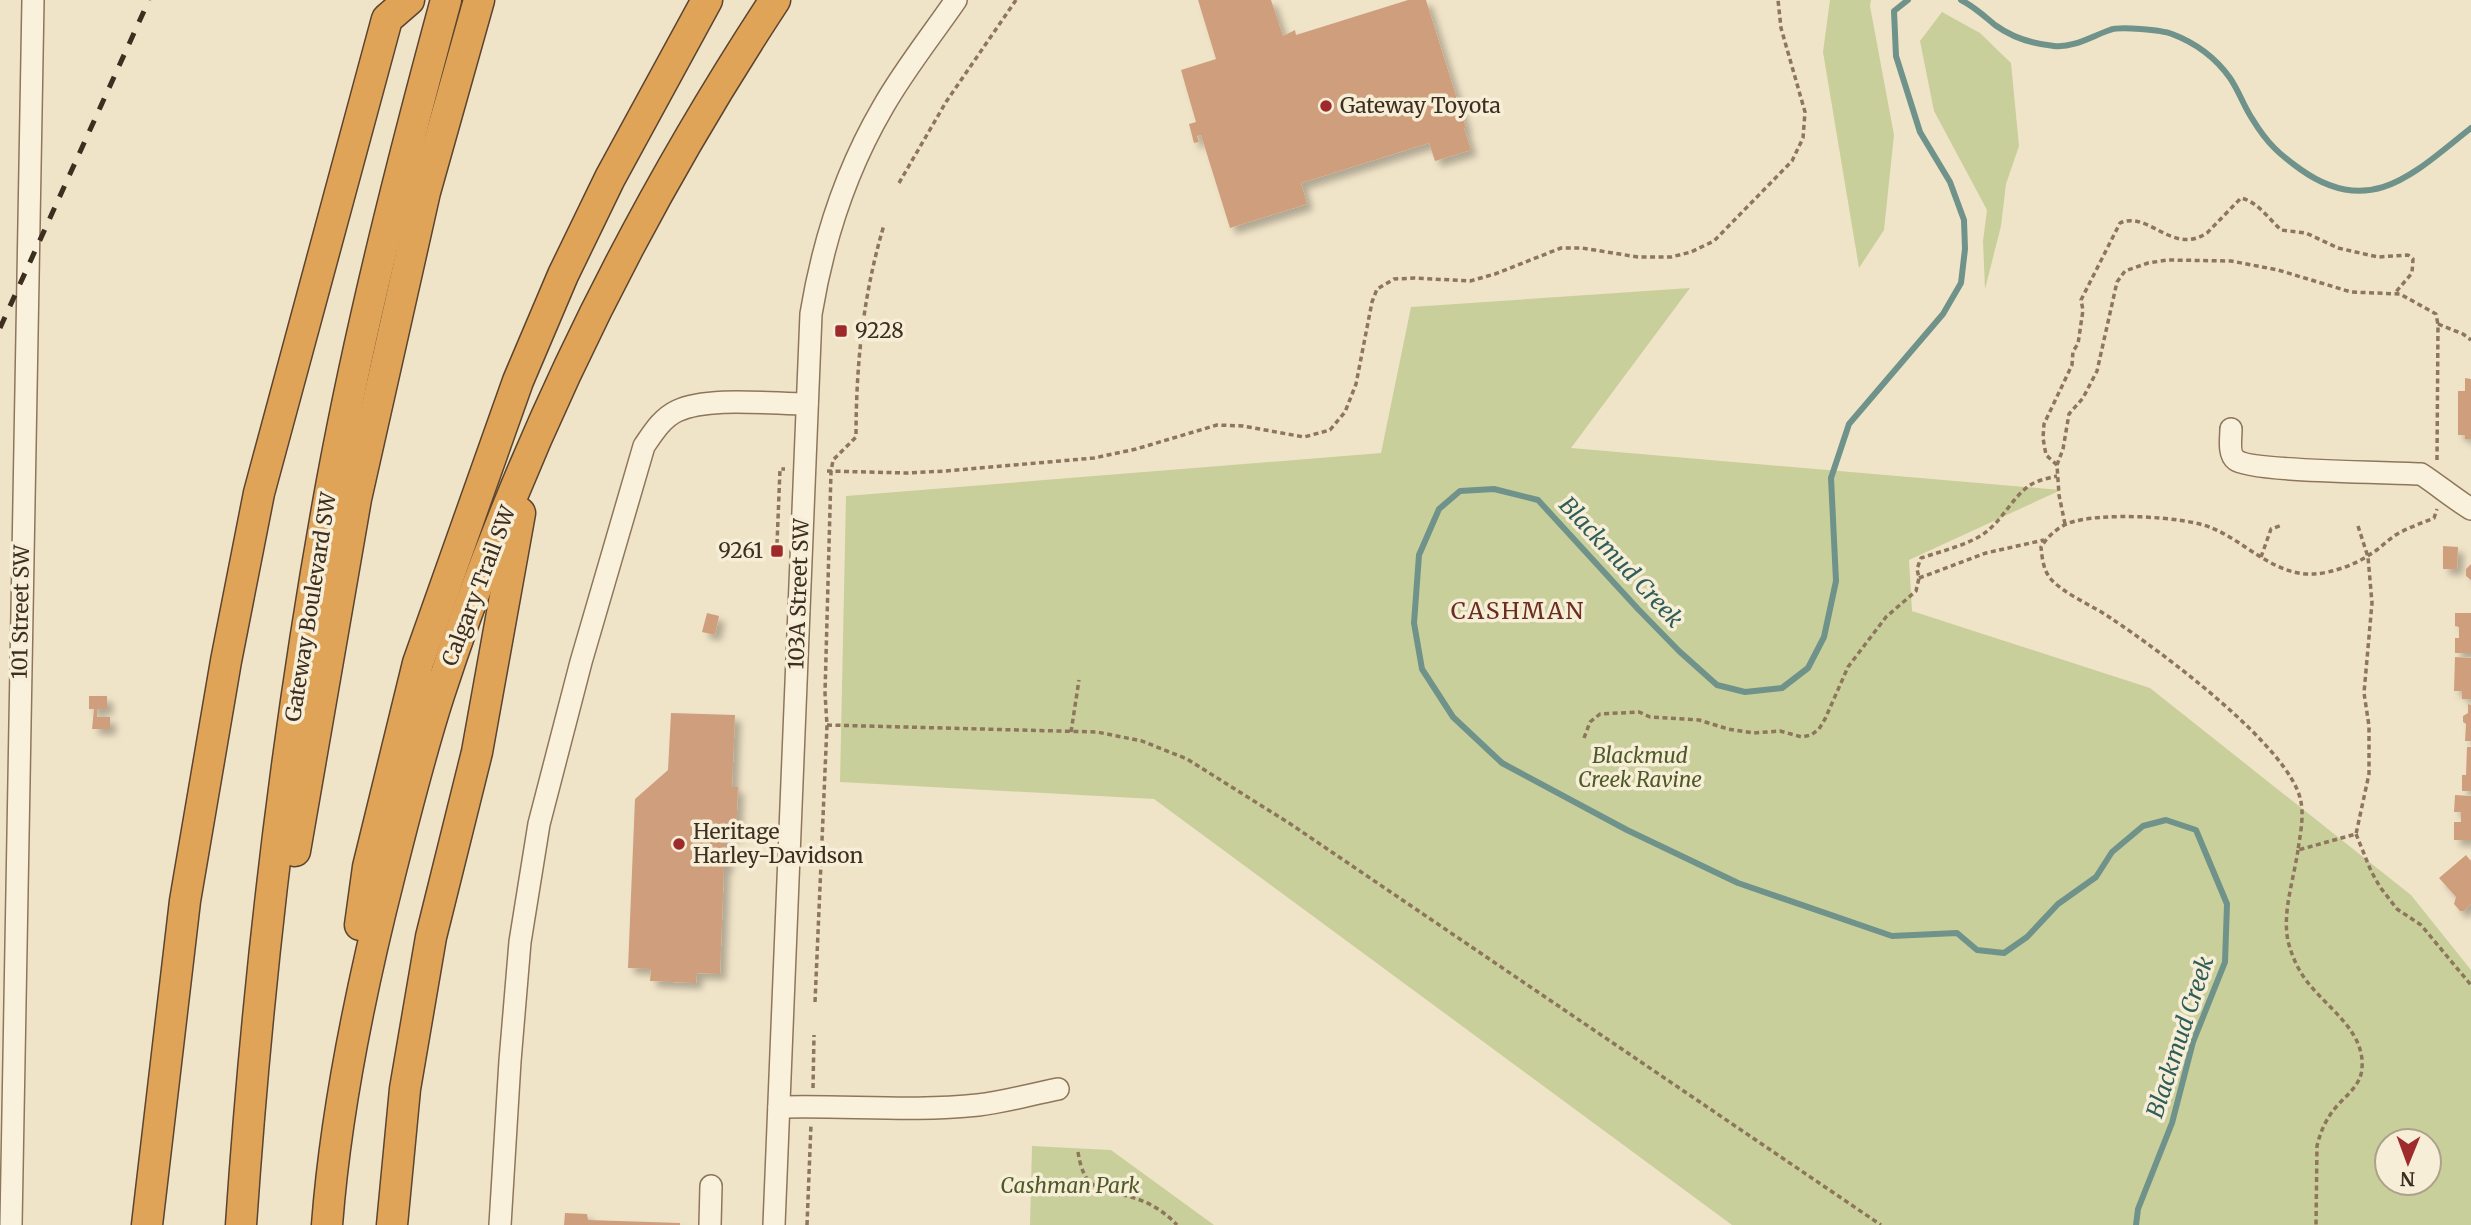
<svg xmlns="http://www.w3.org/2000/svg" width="2471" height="1225" font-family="Merriweather,serif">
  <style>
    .green { fill: #c9cf9b; fill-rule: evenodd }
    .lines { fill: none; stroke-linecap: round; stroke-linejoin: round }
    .stream { stroke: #6f938a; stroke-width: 6 }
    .building { fill: #cf9f7d; filter: url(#shadow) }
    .minor-casing { stroke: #8d765c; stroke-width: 24 }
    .highway-casing { stroke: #5b4430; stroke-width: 33 }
    .path { stroke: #8d765c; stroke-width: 3.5; stroke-dasharray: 5 3.5; stroke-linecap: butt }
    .minor { stroke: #faf1dc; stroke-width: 21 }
    .highway { stroke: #e0a458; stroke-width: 30 }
    .rail { stroke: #3d2e20; stroke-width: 5; stroke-dasharray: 12 12; stroke-linecap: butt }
    .poi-dot { fill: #9e2a2b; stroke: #f7eed8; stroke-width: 2.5 }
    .labels { text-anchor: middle; stroke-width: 7; stroke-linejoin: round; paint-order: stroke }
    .poi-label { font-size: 21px; fill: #3d2e20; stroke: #f7eed8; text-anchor: start }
    .street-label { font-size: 21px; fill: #3d2e20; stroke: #f7eed8 }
    .park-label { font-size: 21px; font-style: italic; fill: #4d5a26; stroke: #f7eed8 }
    .water-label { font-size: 23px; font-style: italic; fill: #2f5d5a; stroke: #f7eed8 }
    .neighbourhood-label { font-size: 23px; letter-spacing: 2px; fill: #6b2e1e; stroke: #f7eed8 }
  </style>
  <defs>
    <filter id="shadow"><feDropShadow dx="6" dy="6" stdDeviation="3.5" flood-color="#0004"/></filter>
  </defs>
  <rect width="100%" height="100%" fill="#f0e4c8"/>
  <!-- green -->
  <g class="green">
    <path d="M1830,0H1871L1870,6L1894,135L1884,230L1859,268L1823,52Z"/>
    <path d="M1942,12L1980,33L2011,63L2019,146L2006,184L2001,226L1985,289L1983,241L1987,210L1934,111L1920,41Z"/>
    <path d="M1690,288L1571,448L2061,490L1909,560L1912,611L2150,688L2411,895L2471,970V1225H1732L1154,799L840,782L846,496L1381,453L1411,307ZM2387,1141H2429V1183H2387Z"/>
    <path d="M1032,1146L1111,1150L1214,1225H1030Z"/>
  </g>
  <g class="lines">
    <!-- stream -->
    <g class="stream">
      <path d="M1908,0L1894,11L1896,56L1920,132L1950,182L1964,220L1965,249L1961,283L1943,314L1849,424L1831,478L1836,581L1824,637L1808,668L1782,688L1745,692L1717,685L1679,651L1638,609L1538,500L1494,489L1460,491L1439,509L1419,555L1414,623L1422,669L1453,717L1502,763L1627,830L1738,883L1892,936L1957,933L1977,950L2004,953L2027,937L2058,904L2096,877L2112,852L2143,826L2166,820L2196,830L2227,904L2225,962L2193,1042L2172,1123L2138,1209L2136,1225"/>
      <path d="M1961,0C1975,7 1984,16 1995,25C2013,38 2033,44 2054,46C2074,48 2092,36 2110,30C2119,26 2162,30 2172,34C2196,43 2215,57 2230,78C2239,91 2244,107 2253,120C2267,143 2279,154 2300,169C2371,220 2415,172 2471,128"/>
    </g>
  </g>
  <!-- building -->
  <g class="building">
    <path d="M1198,0H1271L1283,36L1295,30L1296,35L1408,0H1426L1466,128H1464L1471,150L1435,161L1429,143L1301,183L1307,204L1230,228L1201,135L1197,136L1199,142L1194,143L1189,124L1196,122L1181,70L1216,59Z"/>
    <path d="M2465,378L2471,379V439H2465V435H2458V391H2465Z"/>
    <path d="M2443,546L2458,547L2457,569H2443Z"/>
    <path d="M2471,564V580L2466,576V569Z"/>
    <path d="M707,613L719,616L715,635L702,632Z"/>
    <path d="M2455,613H2471V653H2455V638H2459V627L2455,626Z"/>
    <path d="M2455,657L2471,658V699H2462V691H2454Z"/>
    <path d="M89,696H107V709H97V717H110V729H92L94,709H89Z"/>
    <path d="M2468,704L2471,705V741H2465L2466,724L2463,722V716L2468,713Z"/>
    <path d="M671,713L735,715L732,787H738L736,836H725V853H727V867H724L720,974L697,973L696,983L650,981L651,969L628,968L635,799L668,770Z"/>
    <path d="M2467,747H2471V791H2462V775H2466Z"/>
    <path d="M2455,795L2471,796V840H2454V822H2461V812H2454Z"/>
    <path d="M2466,855L2471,861V904L2464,911H2460L2454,904L2456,897L2439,878Z"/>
    <path d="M565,1213L587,1214L588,1220L680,1223V1225H564Z"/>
  </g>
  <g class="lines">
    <defs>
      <g id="minor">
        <path d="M2231,429C2231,438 2228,454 2236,460C2251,472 2392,472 2421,474C2438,485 2453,498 2471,509"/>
        <path d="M779,1107C845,1105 912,1112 978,1105C1005,1102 1032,1094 1058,1089"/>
        <path d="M11,1225L33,0"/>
        <path d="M500,1225L510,1061L520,942L539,824L581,662L644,446C653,433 662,418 677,411C708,396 772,404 807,404"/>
        <path d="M710,1225L711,1186"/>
        <path d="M774,1225L811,314C823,241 845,172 883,107C904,70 932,35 956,0"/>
      </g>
      <g id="highway">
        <path d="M295,851L356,499L425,192L479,0"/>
        <path d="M360,925L368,867L418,663L518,381L563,275L610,178L707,0"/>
        <path d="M147,1225L185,901L226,661L259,493L387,19L409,0"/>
        <path d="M241,1225C258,975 287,727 332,481C362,319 403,159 446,0"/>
        <path d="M327,1225C336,1107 361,988 390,874C405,814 420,754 439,695C519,449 633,216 775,0"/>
        <path d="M392,1225L405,1089L431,937L477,752L520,513"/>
      </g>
    </defs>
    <!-- minor casing -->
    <use href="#minor" class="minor-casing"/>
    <!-- highway casing -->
    <use href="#highway" class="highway-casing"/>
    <!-- path -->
    <g class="path">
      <path d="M899,183L946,102L1016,0"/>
      <path d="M2437,460L2438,324L2463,334L2471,340"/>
      <path d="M2057,465L2046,455L2043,438L2044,424L2072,365L2073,351L2078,344L2083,310L2081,300L2120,223C2149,210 2172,256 2207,233L2241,198C2258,202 2269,219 2281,230L2306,233L2338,248L2360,253L2378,257L2408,255L2413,259L2412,273L2395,293"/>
      <path d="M827,471L907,473L946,471L1094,458L1136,449L1217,425L1243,426L1304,437L1330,430L1345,412L1356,384L1372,302L1377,289L1394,279L1415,278L1470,281L1495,274L1561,248H1582L1638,257H1671L1691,252L1714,241L1792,161L1803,138L1805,112L1781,28L1778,0"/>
      <path d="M2065,524L2059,495L2057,465L2063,449L2069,414L2083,398L2097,371L2117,282L2125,271L2148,263L2168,260L2231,261L2278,270L2351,292L2400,294L2436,314L2438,325"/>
      <path d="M2358,526L2368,557L2372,603L2364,693L2369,726V774L2356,834L2298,850C2300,835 2304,818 2301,802C2292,748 2159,650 2112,619C2094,606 2063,594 2050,578C2043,569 2042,557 2041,547C2047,537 2058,527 2069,523C2098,512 2184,516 2212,528C2246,542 2274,576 2314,574C2331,573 2355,565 2369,555C2380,549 2388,539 2399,533C2410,527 2422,523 2434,518L2437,509"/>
      <path d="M777,544L780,469H785"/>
      <path d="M2261,557L2271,529L2282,525"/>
      <path d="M1919,578L1986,553L2044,540"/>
      <path d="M827,725L1097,732L1142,741L1187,759L1289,823L1881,1225"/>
      <path d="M1071,732L1079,680"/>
      <path d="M1584,738L1590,722L1600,714L1639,712L1650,717L1699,720L1728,729L1754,733L1780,731L1802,737L1811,735L1819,729L1825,719L1848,667L1886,617L1916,591L1919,578L1917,569L1921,558C1942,551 1964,546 1982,535C2003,521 2013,495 2032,484C2039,480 2049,478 2057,476"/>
      <path d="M2356,834L2371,871L2380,887L2397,909L2421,925L2471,985"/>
      <path d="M2298,850C2294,878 2282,913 2288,941C2292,957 2299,972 2309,984C2329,1009 2365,1032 2362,1068C2361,1087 2343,1097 2332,1112C2325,1122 2320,1133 2317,1146L2316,1225"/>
      <path d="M815,1002L827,725L825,693L831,472L833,460L856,437C856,365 863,295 884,225"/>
      <path d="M813,1088L814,1035"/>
      <path d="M1078,1152C1084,1190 1098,1188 1130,1197C1148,1201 1165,1212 1177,1225"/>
      <path d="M807,1225L811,1124"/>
    </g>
    <!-- minor -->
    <use href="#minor" class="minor"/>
    <!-- highway -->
    <use href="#highway" class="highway"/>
    <!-- rail -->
    <path class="rail" d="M0,328L149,0"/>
  </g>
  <!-- markers -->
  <g class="poi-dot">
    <circle cx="1326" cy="106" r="7"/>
    <rect x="834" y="324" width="14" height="14" rx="3.5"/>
    <rect x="770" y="544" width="14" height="14" rx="3.5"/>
    <circle cx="679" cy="844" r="7"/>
  </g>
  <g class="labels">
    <!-- poi labels -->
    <g class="poi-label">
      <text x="1340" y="113">Gateway Toyota</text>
      <text x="855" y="338">9228</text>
      <text x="763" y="558" text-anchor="end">9261</text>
      <text x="693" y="839">Heritage<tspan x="693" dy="24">Harley-Davidson</tspan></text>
    </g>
    <!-- street labels -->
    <g class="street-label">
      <text transform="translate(479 586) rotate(-69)" y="7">Calgary Trail SW</text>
      <text transform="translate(799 594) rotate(-88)" y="7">103A Street SW</text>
      <text transform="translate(311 607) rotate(-81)" y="7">Gateway Boulevard SW</text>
      <text transform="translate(21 612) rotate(-89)" y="7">101 Street SW</text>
    </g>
    <!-- park labels -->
    <g class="park-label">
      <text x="1640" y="763">Blackmud<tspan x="1640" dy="24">Creek Ravine</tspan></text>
      <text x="1070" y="1193">Cashman Park</text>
    </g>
    <!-- water labels -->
    <g class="water-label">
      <text transform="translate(1621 562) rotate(47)" y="8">Blackmud Creek</text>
      <text transform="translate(2180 1037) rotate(-72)" y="8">Blackmud Creek</text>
    </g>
    <!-- neighbourhood labels -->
    <g class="neighbourhood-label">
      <text x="1518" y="619">CASHMAN</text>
    </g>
  </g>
  <!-- north arrow -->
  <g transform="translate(2408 1162) rotate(181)"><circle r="33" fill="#f7eed8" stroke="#ada18e" stroke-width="2"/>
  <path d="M0-5L12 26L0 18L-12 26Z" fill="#9e2a2b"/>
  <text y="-10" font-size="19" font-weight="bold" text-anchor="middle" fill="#3d2e20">N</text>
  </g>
</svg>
